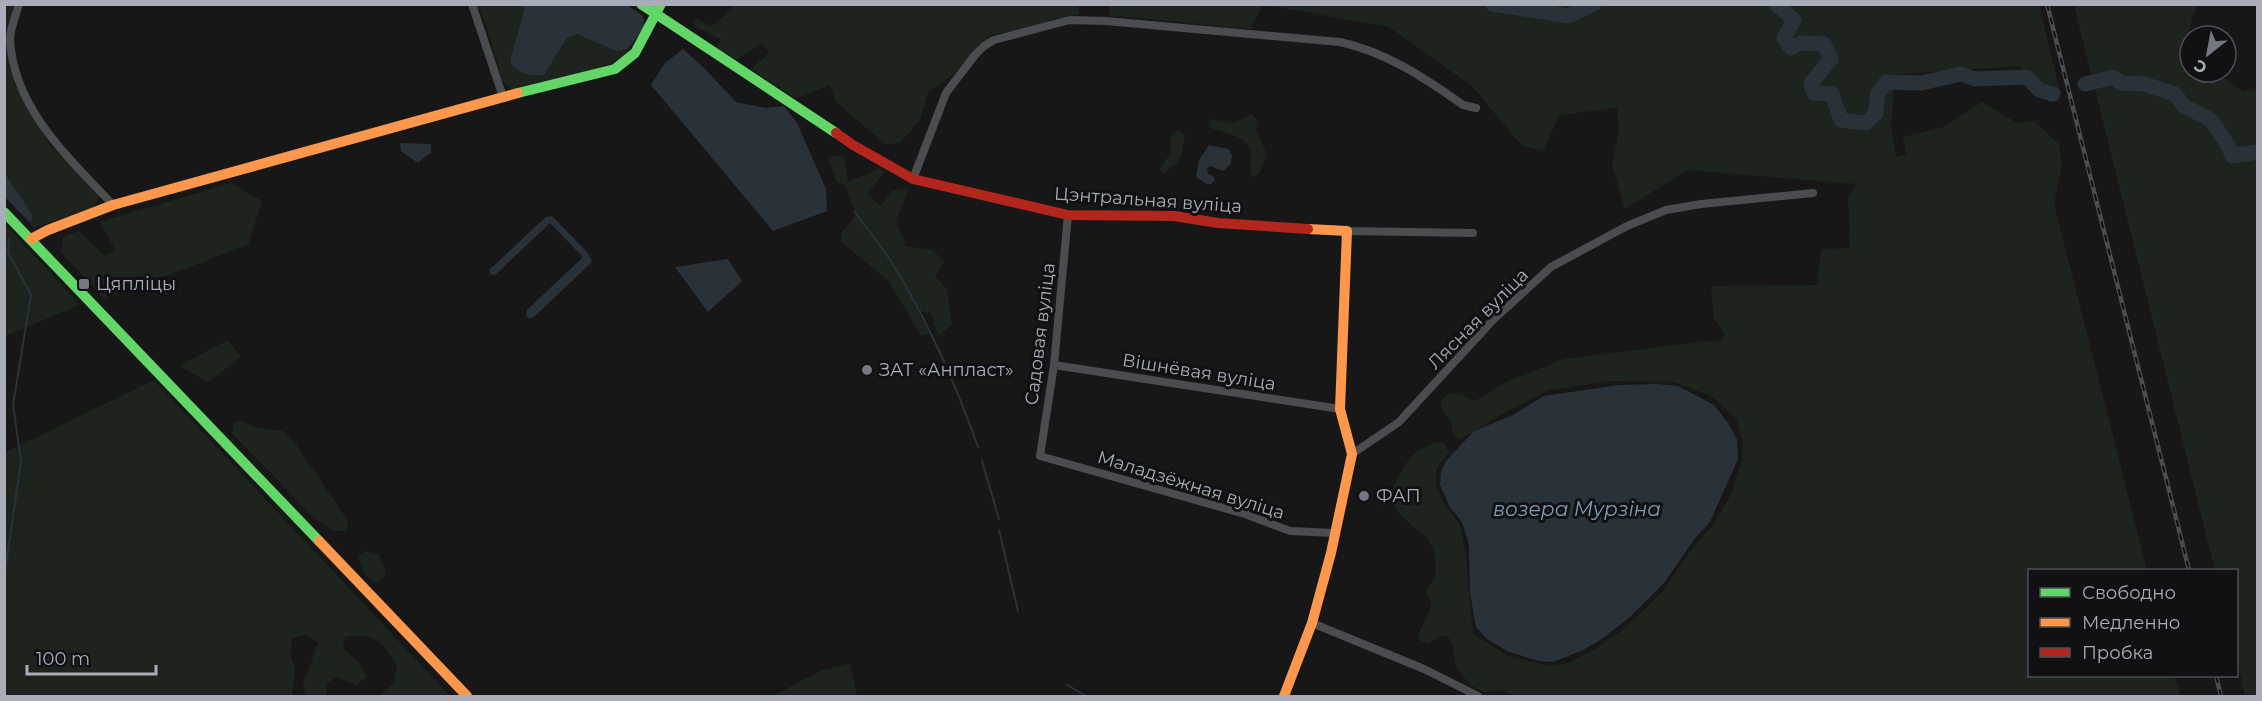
<svg xmlns="http://www.w3.org/2000/svg" width="2262" height="701" font-family="Montserrat,sans-serif">
  <style>
    .green { fill: #1d241e }
    .water { fill: #2a3239 }
    .lines { fill: none; stroke-linecap: round; stroke-linejoin: round }
    .stream { stroke: #2a3239; stroke-width: 2 }
    .river { stroke: #2a3239; stroke-width: 15 }
    .street { stroke: #4b4c50; stroke-width: 8 }
    .fast { stroke: #63d668; stroke-width: 10 }
    .slow { stroke: #ff974d; stroke-width: 10 }
    .jam { stroke: #b3261e; stroke-width: 10 }
    .rail-casing { stroke: #4b4c4f; stroke-width: 4.5 }
    .rail { stroke: #111113; stroke-width: 2; stroke-dasharray: 7; stroke-linecap: butt }
    .poi-dot { fill: #757880; stroke: #111113; stroke-width: 2 }
    .labels { text-anchor: middle; stroke-width: 6; stroke-linejoin: round; paint-order: stroke }
    .street-label { font-size: 18px; fill: #a8adb8; stroke: #111113 }
    .poi-label { font-size: 18px; fill: #a8adb8; stroke: #111113; text-anchor: start }
    .water-label { font-size: 20px; font-style: italic; fill: #7e9bb4; stroke: #111113 }
  </style>
  <rect width="100%" height="100%" fill="#171717"/>
  <!-- green -->
  <g class="green">
    <path d="M737,4H1078L1079,14L991,36L981,42L955,74L928,92L920,120L901,142L886,145L835,101L830,85L795,98L751,69L769,53L762,43L736,60L715,48L722,40L694,26V18L712,26Z"/>
    <path d="M4,5H15L7,38L15,85L50,145L98,194L99,199L94,207L33,228L5,187Z"/>
    <path d="M477,5H524L544,75L567,38L577,34L616,51L628,49L631,51C597,75 554,80 513,90L503,82L486,25Z"/>
    <path d="M1110,5V4L1263,5L1250,29L1109,15Z"/>
    <path d="M1266,5H2039L2060,92C2040,97 2029,82 2022,66L1895,74L1891,127L1896,157L1906,155L1903,137L1943,127L1982,102L2017,123L2034,121L2059,144L2062,165L2054,204L2147,570H2030V676H2174L2181,696H1516L1499,690L1484,692L1470,685L1456,667L1452,644L1448,637L1442,635L1428,644L1421,641L1418,635L1430,610L1431,602L1426,593C1428,587 1430,585 1433,581C1439,570 1434,550 1429,540C1426,535 1419,531 1415,528C1386,504 1386,496 1405,465C1415,451 1426,443 1443,442L1449,452L1436,469V484L1443,502L1460,525L1465,550L1473,634L1508,656L1550,666L1568,663L1594,650L1623,630L1663,591L1693,547L1714,524L1731,494L1741,463L1743,442L1736,419L1711,396L1674,382L1611,381L1548,390L1500,415L1461,439C1453,437 1451,430 1452,422L1442,410L1441,401L1448,394H1461L1475,401L1510,380L1564,359L1707,341L1720,342L1725,335L1714,319L1711,286L1817,285L1821,249L1850,248L1848,197L1856,184L1688,170L1625,209L1612,166L1619,128L1617,108L1559,115L1543,151L1522,146L1472,86L1389,27Z"/>
    <path d="M2074,5H2198C2185,30 2190,46 2190,72H2215L2244,92L2257,89V696H2245L2237,659L2236,570H2215Z"/>
    <path d="M1252,114L1257,120L1256,129L1267,155L1260,172L1253,178C1249,171 1250,167 1251,160C1254,136 1230,135 1211,128L1209,123L1211,119L1234,123Z"/>
    <path d="M1179,131L1185,135L1181,156L1178,163L1171,166L1165,174L1161,173L1160,168L1171,153L1170,142L1172,134Z"/>
    <path d="M844,156L848,182L880,168L884,172L867,194L881,206L892,191L909,188L896,221L906,246L932,250L945,262L935,276L947,289L952,325L938,336L931,313L922,311L919,314L931,334L921,336L889,281L841,242L842,232L856,214L845,186L837,182L827,157Z"/>
    <path d="M231,183L262,201L248,245L104,299L61,252L63,237L79,231L105,256L115,250L100,222Z"/>
    <path d="M5,224L80,305L5,336H4Z"/>
    <path d="M228,340L241,357L208,382L179,366Z"/>
    <path d="M154,380L450,696H379L393,684L397,666C384,642 373,632 345,637L343,648L359,663L367,677L356,685L337,677L327,683L326,693L328,696H306L303,685L318,643L307,635L292,638L291,655L295,669L292,696H5L4,458L6,452Z"/>
    <path d="M242,420L257,428L283,431L295,443L348,521L347,531H333L314,518L232,433L234,422Z"/>
    <path d="M365,551L379,554L386,574L378,583C365,578 362,569 358,556Z"/>
    <path d="M850,663L857,696H773L820,671Z"/>
  </g>
  <!-- water -->
  <g class="water">
    <path d="M524,5H627L643,16L645,26L628,49L616,51L577,34L567,38L544,75C532,76 519,74 511,64V57L524,11Z"/>
    <path d="M683,49L704,68L736,102L765,108L784,106L797,123L826,189L827,211L773,231L651,85L665,63Z"/>
    <path d="M400,143L431,144V152L418,163L401,151Z"/>
    <path d="M1209,145L1228,149L1232,155L1231,164L1223,171L1210,166L1207,169L1208,174L1213,176L1215,180L1211,184H1207L1196,177L1199,160Z"/>
    <path d="M5,174L32,214V219L29,222L5,197Z"/>
    <path d="M552,216L588,253L592,262L534,317L529,319L526,315L527,310L581,259L582,256L550,223L495,275L490,274L489,270L546,217Z"/>
    <path d="M728,259L742,281L708,312L675,267Z"/>
    <path d="M1657,384L1678,386L1714,405L1728,423L1737,439L1738,459L1710,522L1696,537L1664,583L1630,617L1602,639L1583,650L1553,662L1539,661L1509,652L1487,639L1476,627L1470,593L1469,545L1462,522L1450,507L1440,485L1441,472L1446,461L1474,431L1513,415L1544,396L1619,385Z"/>
  </g>
  <g class="lines">
    <!-- stream -->
    <g class="stream">
      <path d="M854,211C866,228 881,245 892,263C927,319 956,385 978,447"/>
      <path d="M982,461L999,519"/>
      <path d="M999,530L1018,611"/>
      <path d="M4,578L21,461L13,405L31,295L8,252L9,239"/>
      <path d="M1067,685L1086,696"/>
    </g>
    <!-- river -->
    <g class="river">
      <path d="M1493,4L1568,16L1594,4"/>
      <path d="M1776,4L1794,20L1784,38L1791,48L1800,43L1824,44L1831,59L1811,83L1814,93L1832,94L1841,120L1866,123L1876,113L1877,95L1886,82L1921,83L1961,74L1975,79L2027,77L2039,90L2053,94"/>
      <path d="M2085,84L2113,77L2121,83L2144,84L2175,94L2184,106L2211,120L2229,147L2232,156L2258,152"/>
    </g>
    <!-- street -->
    <g class="street">
      <path d="M19,4C16,15 10,29 10,40C14,109 69,158 113,205"/>
      <path d="M472,4L503,97"/>
      <path d="M913,179L946,93L975,55L984,46L994,40L1070,20L1106,21L1340,42C1386,52 1425,78 1463,105L1476,108"/>
      <path d="M1068,215L1054,365L1040,456L1245,514L1290,531L1334,533"/>
      <path d="M1347,231L1473,233"/>
      <path d="M1054,365L1340,409"/>
      <path d="M1352,454L1399,422L1493,320L1551,267L1627,226L1666,210L1701,204L1813,193"/>
      <path d="M1312,623L1424,669L1478,696"/>
    </g>
    <!-- fast -->
    <g class="fast">
      <path d="M641,4L836,133"/>
      <path d="M518,93L615,69L635,53L661,4"/>
      <path d="M4,212L319,541"/>
    </g>
    <!-- slow -->
    <g class="slow">
      <path d="M31,239L48,230L113,205L518,93"/>
      <path d="M319,541L467,696"/>
      <path d="M1284,696L1312,623L1331,553L1352,454L1340,409L1347,231L1308,229"/>
    </g>
    <!-- jam -->
    <path class="jam" d="M836,133L853,145L913,179L1068,215L1174,216L1218,223L1308,229"/>
    <defs>
      <g id="rail">
        <path d="M2047,4L2189,570"/>
        <path d="M2216,676L2221,696"/>
      </g>
    </defs>
    <!-- rail casing -->
    <use href="#rail" class="rail-casing"/>
    <!-- rail -->
    <use href="#rail" class="rail"/>
  </g>
  <!-- markers -->
  <g class="poi-dot">
    <rect x="78" y="278" width="12" height="12" rx="3"/>
    <circle cx="867" cy="370" r="6"/>
    <circle cx="1364" cy="496" r="6"/>
  </g>
  <g class="labels">
    <!-- street labels -->
    <g class="street-label">
      <text transform="translate(1148 200) rotate(4)" y="6">Цэнтральная вуліца</text>
      <text transform="translate(1478 319) rotate(-45)" y="6">Лясная вуліца</text>
      <text transform="translate(1040 334) rotate(-83)" y="6">Садовая вуліца</text>
      <text transform="translate(1199 372) rotate(9)" y="6">Вішнёвая вуліца</text>
      <text transform="translate(1191 485) rotate(17)" y="6">Маладзёжная вуліца</text>
    </g>
    <!-- poi labels -->
    <g class="poi-label">
      <text x="96" y="290">Цяпліцы</text>
      <text x="879" y="376">ЗАТ «Анпласт»</text>
      <text x="1376" y="502">ФАП</text>
    </g>
    <!-- water labels -->
    <g class="water-label">
      <text x="1577" y="516">возера Мурзіна</text>
    </g>
  </g>
  <!-- border -->
  <rect width="2262" height="701" fill="none" stroke="#a8adb8" stroke-width="12"/>
  <!-- legend -->
  <rect x="2028" y="569" width="210" height="108" fill="#111113" stroke="#4d4f55" stroke-width="1.5"/>
  <rect x="2040" y="588" width="30" height="9" fill="#63d668" stroke="#4d4f55" stroke-width="1.5"/>
  <text x="2082" y="599" font-size="18" fill="#a8adb8">Свободно</text>
  <rect x="2040" y="618" width="30" height="9" fill="#ff974d" stroke="#4d4f55" stroke-width="1.5"/>
  <text x="2082" y="629" font-size="18" fill="#a8adb8">Медленно</text>
  <rect x="2040" y="648" width="30" height="9" fill="#b3261e" stroke="#4d4f55" stroke-width="1.5"/>
  <text x="2082" y="659" font-size="18" fill="#a8adb8">Пробка</text>
  <!-- north arrow -->
  <g transform="translate(2208 54) rotate(211)"><circle r="28" fill="#111113" stroke="#4d4f55" stroke-width="1.5"/>
  <path d="M0-4.5L10 22L0 15L-10 22Z" fill="#757880"/>
  <text y="-9" font-size="16" font-weight="bold" text-anchor="middle" fill="#a8adb8">С</text>
  </g>
  <!-- scale -->
  <path d="M27 665v9h129v-9" fill="none" stroke="#a8adb8" stroke-width="3"/>
  <text x="36" y="665" font-size="18" fill="#a8adb8" stroke="#111113" stroke-width="4.5" paint-order="stroke">100 m</text>
</svg>
